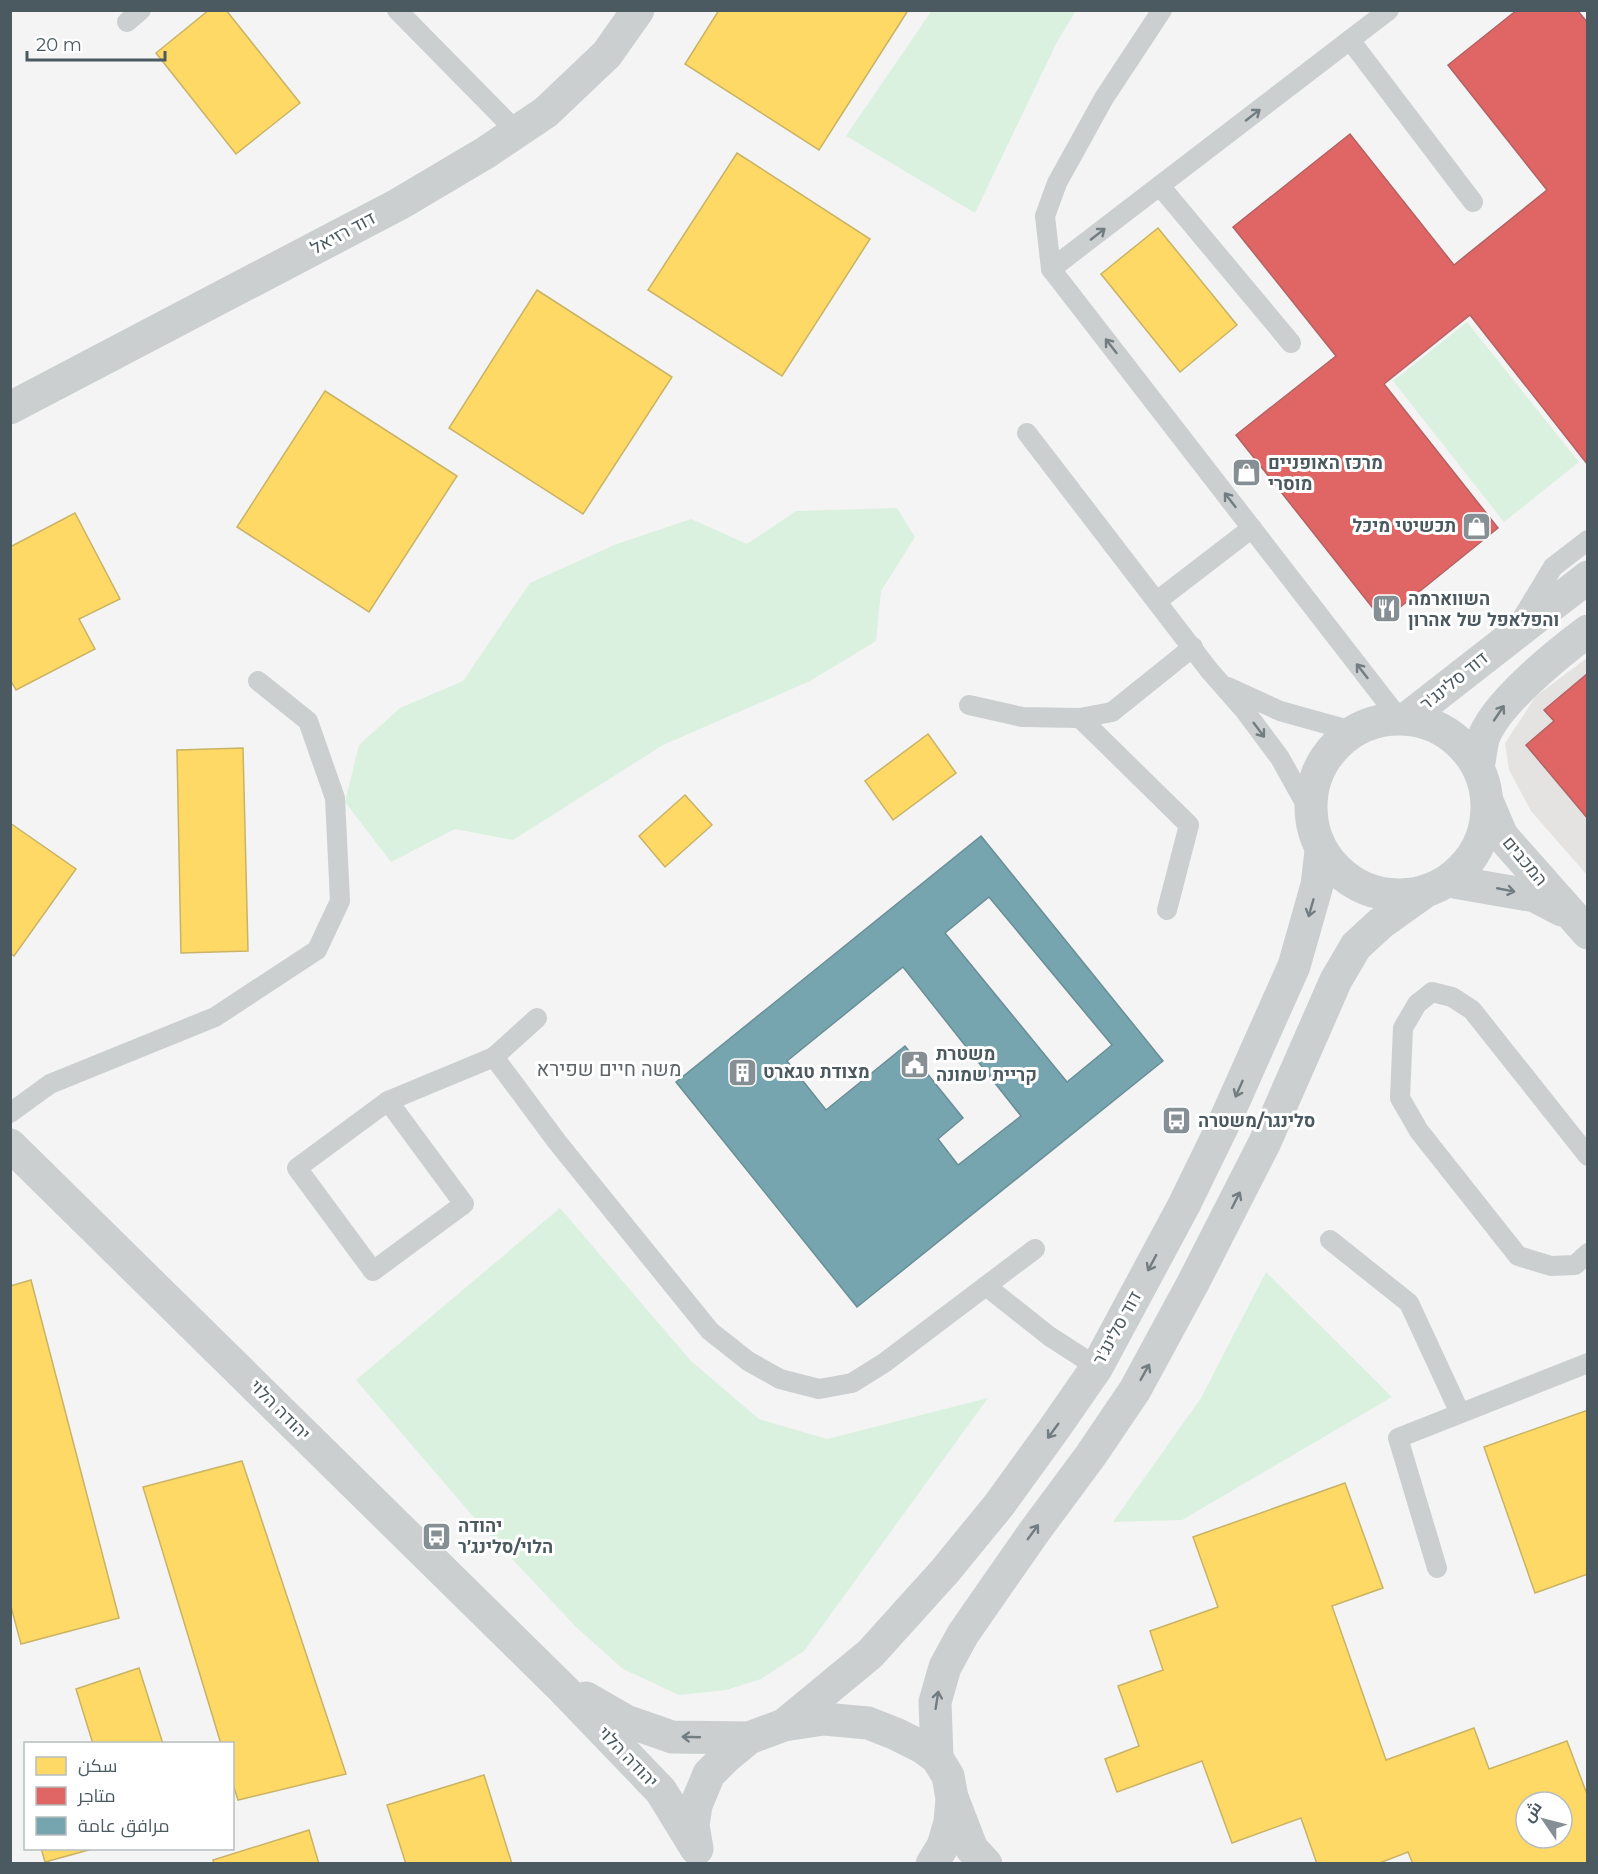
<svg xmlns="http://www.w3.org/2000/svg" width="1598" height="1874" font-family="Montserrat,Cairo,Heebo,sans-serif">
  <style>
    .commercial { fill: #e5e3e2 }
    .green { fill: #daf1df }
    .homes { fill: #ffd966; stroke: #c9b364; stroke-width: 1.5; fill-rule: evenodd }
    .shops { fill: #e06666; stroke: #b36264; stroke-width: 1.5 }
    .public { fill: #76a5af; stroke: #698e97; stroke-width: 1.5; fill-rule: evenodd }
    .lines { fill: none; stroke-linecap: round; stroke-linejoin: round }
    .lane { stroke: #cbcfcf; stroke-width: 20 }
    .street { stroke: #cbcfcf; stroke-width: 33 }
    .secondary { stroke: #cccfd0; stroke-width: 33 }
    .oneway { stroke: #717d81 }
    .oneway2 { stroke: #727d82 }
    .labels { text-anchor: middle; stroke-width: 6; stroke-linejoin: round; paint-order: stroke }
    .street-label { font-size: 18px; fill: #4b5a60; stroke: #fff }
    .poi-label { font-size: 18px; font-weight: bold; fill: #4b5a60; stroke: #fff; text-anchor: start }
    .neighbourhood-label { font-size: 20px; fill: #5f6568; stroke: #fff }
  </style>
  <rect width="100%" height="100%" fill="#f4f4f4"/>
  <!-- commercial -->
  <path class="commercial" d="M1587,658V875L1531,811L1509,770L1505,743L1536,696Z"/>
  <!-- green -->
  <g class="green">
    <path d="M932,10L1076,11L1058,40L975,213L846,136Z"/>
    <path d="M1467,322L1579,462L1504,522L1393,381Z"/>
    <path d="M897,508L915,537L881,591L876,641L810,681L663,745L513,840L455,829L391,862L345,802L359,745L400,708L463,681L530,583L614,545L691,519L747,544L796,511Z"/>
    <path d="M560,1208L691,1361L759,1419L827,1439L988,1398L804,1651L761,1679L726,1690L679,1695L623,1669L576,1627L483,1528L356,1380Z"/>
    <path d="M1266,1272L1392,1397L1182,1520L1113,1522L1201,1398Z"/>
  </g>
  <!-- homes -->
  <g class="homes">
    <path d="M209,10H226L300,103L236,154L156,53Z"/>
    <path d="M719,10H905L907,12L819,150L685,64Z"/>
    <path d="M737,153L870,239L782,376L648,290Z"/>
    <path d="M1158,228L1237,325L1180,372L1101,274Z"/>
    <path d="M537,290L672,377L583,514L449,428Z"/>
    <path d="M325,391L457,476L369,612L237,527Z"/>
    <path d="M75,513L120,599L79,619L95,649L16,690L10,679V547Z"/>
    <path d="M928,734L956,773L893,820L865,781Z"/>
    <path d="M243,748L248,951L181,953L177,750Z"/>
    <path d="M685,795L712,825L665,867L639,836Z"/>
    <path d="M10,823L76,869L14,956L10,953Z"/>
    <path d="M31,1280L119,1618L21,1644L10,1603V1286Z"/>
    <path d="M1588,1410V1574L1535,1593L1484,1447Z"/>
    <path d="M242,1461L346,1774L238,1800L232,1781V1744H221L143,1487Z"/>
    <path d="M1345,1483L1383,1588L1332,1606L1386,1760L1474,1728L1489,1769L1567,1741L1588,1797V1864H1413L1408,1852L1377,1864H1317L1301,1818L1232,1843L1202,1761L1117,1792L1105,1759L1139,1746L1118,1686L1163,1670L1150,1631L1218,1607L1193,1537ZM1526,1802H1562V1838H1526Z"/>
    <path d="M139,1668L163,1744H93L76,1689Z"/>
    <path d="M484,1775L512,1864H406L387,1805Z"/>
    <path d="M309,1830L319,1864H214L213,1860Z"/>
    <path d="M41,1848H96L45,1862Z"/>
  </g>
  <!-- shops -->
  <g class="shops">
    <path d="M1517,10H1577L1588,23V465L1470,315L1384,384L1498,528L1383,621L1236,435L1336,356L1233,227L1350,134L1454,265L1547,190L1448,65Z"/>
    <path d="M1588,673V819L1526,745L1554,721L1544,710Z"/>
  </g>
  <!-- public -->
  <path class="public" d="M981,836L1163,1061L857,1307L676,1082ZM989,897L1112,1045L1067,1082L945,933ZM903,967L1021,1116L958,1165L938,1139L963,1118L905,1046L826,1110L787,1061Z"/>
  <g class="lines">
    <!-- lane -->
    <g class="lane">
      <path d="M397,10L517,132"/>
      <path d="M1162,10L1104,98L1057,183L1045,216L1051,269L1398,717"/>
      <path d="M127,22L141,10"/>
      <path d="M1350,40L1473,202"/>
      <path d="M1160,186L1291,343"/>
      <path d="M1051,269L1389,10"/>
      <path d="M1027,433L1209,670L1245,711L1280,758L1311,814"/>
      <path d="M1157,601L1252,528"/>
      <path d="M1521,620L1553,567L1588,540"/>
      <path d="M1228,687L1280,711L1352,731"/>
      <path d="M969,705L1022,717L1080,718L1112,712L1193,647"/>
      <path d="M1080,718L1189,825L1167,910"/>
      <path d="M537,1018L494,1057L558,1143L710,1331L748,1361L780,1379L819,1389L852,1383L884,1363L1035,1249"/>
      <path d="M388,1101L464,1204L373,1271L297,1168Z"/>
      <path d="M388,1101L494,1057"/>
      <path d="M10,1113L50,1084L215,1017L317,950L340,901L335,798L308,721L258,681"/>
      <path d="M1588,1156L1472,1010L1452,997L1432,992L1417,1004L1403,1028L1400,1098L1419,1131L1518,1256L1551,1266L1575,1265L1588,1253"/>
      <path d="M1330,1240L1409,1303L1460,1413"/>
      <path d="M986,1286L1049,1336L1097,1367"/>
      <path d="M1437,1568L1398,1438L1588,1363"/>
    </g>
    <!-- street -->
    <g class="street">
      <path d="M10,408L399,204L485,153L546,112L607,54L638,10"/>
      <path d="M1487,801L1502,836L1588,933"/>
      <path d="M1448,881L1535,896L1562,910"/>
    </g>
    <!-- secondary -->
    <g class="secondary">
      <circle cx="1399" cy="807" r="88"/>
      <path d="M1406,719L1588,577"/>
      <path d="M1478,767C1480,758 1481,747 1483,739C1495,704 1557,654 1588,631"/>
      <path d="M10,1145L563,1689L661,1791L696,1848"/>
      <path d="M586,1698L626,1721L672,1737L749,1738"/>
      <path d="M784,1725L870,1654L945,1571L999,1505L1054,1429L1097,1367L1184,1205L1224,1123L1294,966L1317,885L1321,851"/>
      <path d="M937,1758L935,1702L945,1667L963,1634L1034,1532L1091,1455L1135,1390L1193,1283L1265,1142L1336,980L1356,946L1381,923L1423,893"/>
      <path d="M953,1800L972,1849L986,1864"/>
      <path d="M697,1849L693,1825L696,1805L709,1774L726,1757L749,1738L784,1725L824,1719L868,1723L896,1734L922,1747L937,1758L948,1776L952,1798L950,1822L943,1846L932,1864"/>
    </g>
  </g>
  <!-- one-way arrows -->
  <defs><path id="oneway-shaft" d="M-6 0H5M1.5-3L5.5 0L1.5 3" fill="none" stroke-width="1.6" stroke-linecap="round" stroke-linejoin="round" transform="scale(1.5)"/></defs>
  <g class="oneway">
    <use href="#oneway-shaft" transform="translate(1253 115) rotate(-38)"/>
    <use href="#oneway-shaft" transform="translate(1098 234) rotate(-38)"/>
    <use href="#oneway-shaft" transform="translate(1111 346) rotate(-128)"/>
    <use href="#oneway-shaft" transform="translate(1230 500) rotate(-128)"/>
    <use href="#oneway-shaft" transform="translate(1362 671) rotate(-128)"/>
    <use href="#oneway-shaft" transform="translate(1259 730) rotate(53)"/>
    <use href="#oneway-shaft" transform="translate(1506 890) rotate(11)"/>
  </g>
  <g class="oneway2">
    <use href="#oneway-shaft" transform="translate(1499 713) rotate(-56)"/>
    <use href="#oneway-shaft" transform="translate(1311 908) rotate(106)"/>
    <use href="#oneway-shaft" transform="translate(1239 1089) rotate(114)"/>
    <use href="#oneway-shaft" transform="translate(1236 1200) rotate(-63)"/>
    <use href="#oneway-shaft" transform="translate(1152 1263) rotate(118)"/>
    <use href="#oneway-shaft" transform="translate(1145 1372) rotate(-61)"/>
    <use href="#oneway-shaft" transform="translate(1053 1431) rotate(126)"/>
    <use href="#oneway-shaft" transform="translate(1033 1532) rotate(-54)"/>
    <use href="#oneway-shaft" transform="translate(937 1700) rotate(-81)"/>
    <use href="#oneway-shaft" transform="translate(691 1737) rotate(-178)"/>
  </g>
  <!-- icons -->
  <defs>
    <symbol id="shop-square" viewBox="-11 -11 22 22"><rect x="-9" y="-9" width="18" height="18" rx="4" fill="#869094" stroke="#fff"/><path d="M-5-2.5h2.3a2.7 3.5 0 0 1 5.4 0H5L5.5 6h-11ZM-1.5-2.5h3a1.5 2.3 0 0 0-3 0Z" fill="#fff"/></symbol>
    <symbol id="restaurant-square" viewBox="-11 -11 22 22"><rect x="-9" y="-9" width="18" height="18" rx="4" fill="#869094" stroke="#fff"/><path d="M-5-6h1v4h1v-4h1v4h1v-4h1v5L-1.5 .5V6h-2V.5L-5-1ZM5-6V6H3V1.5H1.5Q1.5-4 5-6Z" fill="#fff"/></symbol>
    <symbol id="civic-square" viewBox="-11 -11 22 22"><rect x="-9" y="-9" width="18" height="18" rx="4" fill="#869094" stroke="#fff"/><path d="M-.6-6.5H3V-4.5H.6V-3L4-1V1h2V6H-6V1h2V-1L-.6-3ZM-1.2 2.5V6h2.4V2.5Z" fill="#fff"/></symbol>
    <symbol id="building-square" viewBox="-11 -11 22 22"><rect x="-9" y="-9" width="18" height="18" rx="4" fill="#869094" stroke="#fff"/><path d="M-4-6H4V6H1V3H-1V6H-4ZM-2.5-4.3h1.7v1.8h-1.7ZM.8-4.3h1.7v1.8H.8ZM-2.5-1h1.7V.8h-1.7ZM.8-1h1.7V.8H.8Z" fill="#fff"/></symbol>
    <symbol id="bus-square" viewBox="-11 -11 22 22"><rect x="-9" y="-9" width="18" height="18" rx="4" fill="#869094" stroke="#fff"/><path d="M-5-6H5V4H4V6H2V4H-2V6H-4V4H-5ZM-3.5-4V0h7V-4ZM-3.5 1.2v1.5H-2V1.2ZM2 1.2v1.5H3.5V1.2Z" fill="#fff"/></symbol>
  </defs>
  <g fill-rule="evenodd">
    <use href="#shop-square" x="1230" y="456" width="33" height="33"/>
    <use href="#shop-square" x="1460" y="510" width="33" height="33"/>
    <use href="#restaurant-square" x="1370" y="592" width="33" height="33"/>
    <use href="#civic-square" x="898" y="1048" width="33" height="33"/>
    <use href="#building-square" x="726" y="1056" width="33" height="33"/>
    <use href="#bus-square" x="1160" y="1104" width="33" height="33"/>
    <use href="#bus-square" x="420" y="1520" width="33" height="33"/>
  </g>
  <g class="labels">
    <!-- street labels -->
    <g class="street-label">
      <text transform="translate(343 233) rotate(-28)" y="6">דוד רזיאל</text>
      <text transform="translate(1454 681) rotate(-39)" y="6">דוד סלינג'ר</text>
      <text transform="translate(1525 861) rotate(50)" y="6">המכבים</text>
      <text transform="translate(1117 1328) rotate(-61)" y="6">דוד סלינג'ר</text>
      <text transform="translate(280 1410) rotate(45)" y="6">יהודה הלוי</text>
      <text transform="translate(628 1757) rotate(46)" y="6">יהודה הלוי</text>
    </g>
    <!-- poi labels -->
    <g class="poi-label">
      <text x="1268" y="469">מרכז האופניים<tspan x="1268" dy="21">מוסרי</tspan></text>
      <text x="1456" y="532" text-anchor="end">תכשיטי מיכל</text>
      <text x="1408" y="605">השווארמה<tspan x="1408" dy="21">והפלאפל של אהרון</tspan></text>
      <text x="936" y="1060">משטרת<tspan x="936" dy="21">קריית שמונה</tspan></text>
      <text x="763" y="1078">מצודת טגארט</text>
      <text x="1198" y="1127">סלינגר/משטרה</text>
      <text x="458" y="1532">יהודה<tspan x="458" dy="21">הלוי/סלינג׳ר</tspan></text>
    </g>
    <!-- neighbourhood labels -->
    <g class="neighbourhood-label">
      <text x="609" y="1076">משה חיים שפירא</text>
    </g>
  </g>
  <!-- border -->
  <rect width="1598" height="1874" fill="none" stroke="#4b5a60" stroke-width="24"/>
  <!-- legend -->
  <rect x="24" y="1742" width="210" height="108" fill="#ffffff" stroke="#b7bdbf" stroke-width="1.5"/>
  <rect x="36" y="1757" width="30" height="18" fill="#ffd966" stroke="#b7bdbf" stroke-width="1.5"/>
  <text x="78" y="1772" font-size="18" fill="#4b5a60">سكن</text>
  <rect x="36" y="1787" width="30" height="18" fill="#e06666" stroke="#b7bdbf" stroke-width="1.5"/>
  <text x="78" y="1802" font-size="18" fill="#4b5a60">متاجر</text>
  <rect x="36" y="1817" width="30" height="18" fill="#76a5af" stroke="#b7bdbf" stroke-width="1.5"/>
  <text x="78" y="1832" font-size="18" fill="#4b5a60">مرافق عامة</text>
  <!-- north arrow -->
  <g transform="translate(1544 1820) rotate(305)"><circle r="28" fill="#ffffff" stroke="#b7bdbf" stroke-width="1.5"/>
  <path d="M0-4.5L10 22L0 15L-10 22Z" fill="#869094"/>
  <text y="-9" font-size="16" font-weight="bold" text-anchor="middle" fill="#4b5a60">ش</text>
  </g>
  <!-- scale -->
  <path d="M27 51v9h138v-9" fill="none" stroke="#4b5a60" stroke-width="3"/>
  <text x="36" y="51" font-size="18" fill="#4b5a60" stroke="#ffffff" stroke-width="4.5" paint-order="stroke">20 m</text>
</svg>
